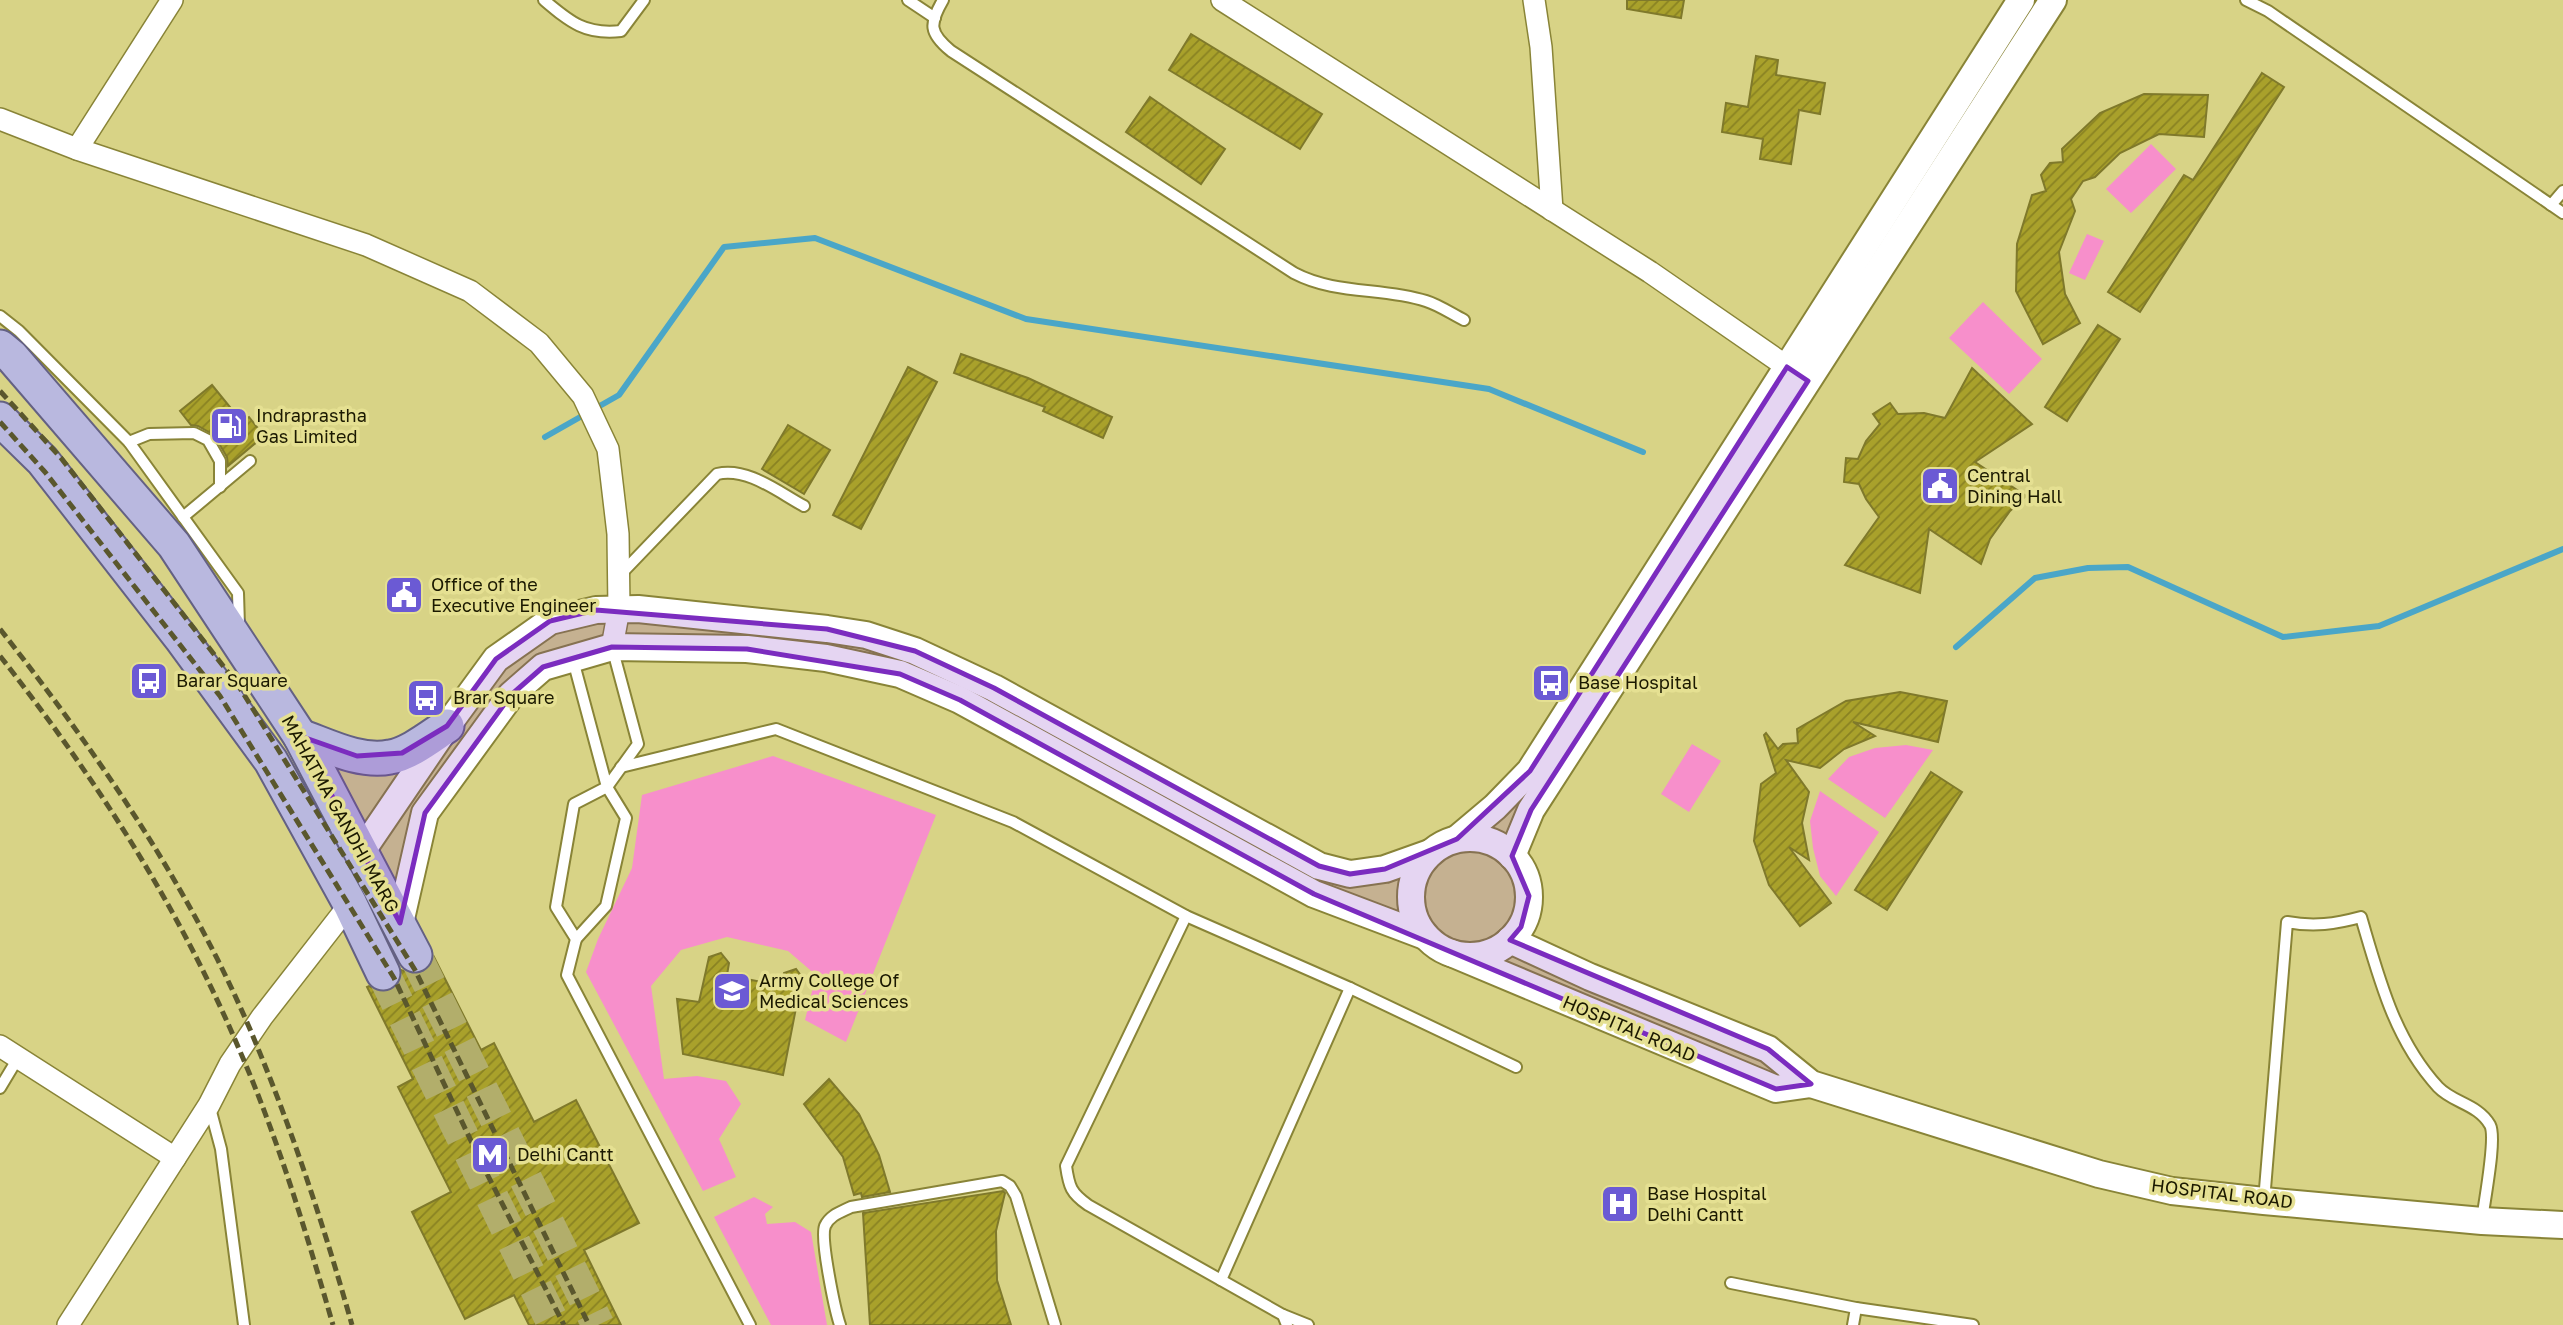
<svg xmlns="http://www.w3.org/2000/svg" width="2563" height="1325" font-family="'Golos Text',sans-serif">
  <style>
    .green { fill: #f78fcb }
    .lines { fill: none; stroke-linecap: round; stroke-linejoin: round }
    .stream { stroke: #4aa6c8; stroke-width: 6 }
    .building { fill: url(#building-hatch); stroke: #7f792b; stroke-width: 2 }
    .primary-tunnel { stroke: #b2ae6b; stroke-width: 33; stroke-dasharray: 33 17; stroke-linecap: butt }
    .service-casing { stroke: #898437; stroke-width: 14 }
    .minor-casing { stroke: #898437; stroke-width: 24 }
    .tertiary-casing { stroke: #898437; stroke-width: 30 }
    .primary-casing { stroke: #646183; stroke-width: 37 }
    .service { stroke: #fff; stroke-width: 10 }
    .minor { stroke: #fff; stroke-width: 21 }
    .tertiary { stroke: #fff; stroke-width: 26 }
    .primary { stroke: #b9b8df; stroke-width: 33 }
    .rail { stroke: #5a572d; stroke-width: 5; stroke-dasharray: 10 5; stroke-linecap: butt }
    .marked { fill: #7b2cbf; fill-opacity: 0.2; stroke: #7b2cbf; stroke-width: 5; stroke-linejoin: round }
    .labels { text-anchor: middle; stroke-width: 7; stroke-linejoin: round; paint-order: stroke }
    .poi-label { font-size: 18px; fill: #1b1900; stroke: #e5e092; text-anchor: start }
    .street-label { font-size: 18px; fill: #1b1900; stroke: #e5e092 }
  </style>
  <defs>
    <pattern id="building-hatch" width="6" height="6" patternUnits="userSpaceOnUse" patternTransform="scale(1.75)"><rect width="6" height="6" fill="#a9a12b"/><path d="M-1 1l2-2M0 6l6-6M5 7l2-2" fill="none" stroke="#898222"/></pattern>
  </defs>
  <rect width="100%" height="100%" fill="#d8d386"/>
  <!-- green -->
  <g class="green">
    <path d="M2151,144L2176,169L2131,213L2106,189Z"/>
    <path d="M2087,234L2104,241L2085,280L2069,273Z"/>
    <path d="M1983,302L2042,359L2009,394L1949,338Z"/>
    <path d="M1692,744L1721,761L1689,812L1661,794Z"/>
    <path d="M1906,745L1933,750L1885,818L1828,779L1849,757L1875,748Z"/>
    <path d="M773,756L936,815L846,1042L805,1020L816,975L788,951L727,937L681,950L651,986L664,1079L697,1076L726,1081L741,1104L719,1139L736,1177L703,1191L586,972L598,939L632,868L642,795Z"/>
    <path d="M1820,791L1879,832L1836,896L1820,876L1813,848L1810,821Z"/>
    <path d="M754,1197L773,1207L765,1214L767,1224L795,1222L811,1232L827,1325H771L714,1217Z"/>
  </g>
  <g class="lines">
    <!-- stream -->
    <g class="stream">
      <path d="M545,437L619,395L724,247L815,238L1026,319L1489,389L1643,452"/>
      <path d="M1956,647L2035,578L2088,568L2128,567L2283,637L2379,626L2563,549"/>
    </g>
  </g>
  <!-- building -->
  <g class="building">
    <path d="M1627,0H1684L1681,18L1627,9Z"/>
    <path d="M1191,34L1322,114L1300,149L1169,70Z"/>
    <path d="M1756,56L1778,60L1776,75L1825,83L1820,114L1799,110L1791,164L1760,159L1763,139L1722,132L1726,103L1748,107Z"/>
    <path d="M2262,73L2284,87L2140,312L2108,292L2184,175L2193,180Z"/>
    <path d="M2144,94L2208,95L2204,137L2159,134L2120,153L2095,177L2083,181L2071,199L2075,211L2059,252L2065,294L2080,323L2043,344L2016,291L2017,244L2032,195L2046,191L2041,175L2050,163L2063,162L2062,149L2100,113Z"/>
    <path d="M1150,97L1225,149L1201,184L1126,132Z"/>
    <path d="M2098,325L2120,339L2067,421L2045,407Z"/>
    <path d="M961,354L1028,378L1112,417L1103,438L1043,411L1045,407L954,373Z"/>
    <path d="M908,367L937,382L861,529L833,515Z"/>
    <path d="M1972,368L2032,424L1975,462L2026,496L2010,511L1990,539L1981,564L1929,529L1920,593L1845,565L1879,517L1866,499L1859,484L1844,482L1846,458L1858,459L1866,441L1880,424L1873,414L1890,403L1898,414L1924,413L1945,418Z"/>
    <path d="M212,385L242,422L249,417L264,436L228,466L227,457L214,435L198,426L191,425L180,411Z"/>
    <path d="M788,425L830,450L804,494L762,469Z"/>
    <path d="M1900,692L1947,701L1938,742L1853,722L1875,736L1844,749L1820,768L1786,760L1809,792L1802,823L1809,860L1789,847L1831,903L1800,926L1769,885L1754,841L1761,784L1776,773L1764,735L1766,733L1778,749L1783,744L1798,743L1797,729L1846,701Z"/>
    <path d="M1931,772L1962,792L1887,910L1855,890Z"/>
    <path d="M721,953L729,963L727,975L782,986L784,973L796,969L802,977L783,1075L683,1054L677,999L699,1002L709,957Z"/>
    <path d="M434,957L481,1050L494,1043L534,1122L576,1100L639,1223L584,1250L621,1325H529L514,1295L465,1319L412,1212L451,1192L398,1087L413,1079L367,987L369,986L381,992L391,991L399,983L401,970L414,974L423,972L431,966Z"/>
    <path d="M829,1079L859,1114L879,1155L890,1192L862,1197L861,1193L854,1195L843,1157L804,1104Z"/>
    <path d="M1003,1191L1005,1193L996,1231L997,1280L1011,1325H870L863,1213Z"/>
  </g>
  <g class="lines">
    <!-- primary-tunnel -->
    <g class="primary-tunnel">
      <path d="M415,955L598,1325"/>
      <path d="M383,973L554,1325"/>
    </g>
    <defs>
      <g id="service">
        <path d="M544,0C570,22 585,35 621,31L644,0"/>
        <path d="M908,0L935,18"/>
        <path d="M943,0C929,24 929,33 951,51L1294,273C1336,295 1382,287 1426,301C1439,305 1452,314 1464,320"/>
        <path d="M2246,0L2268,11L2563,213"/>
        <path d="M2551,205L2563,191"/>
        <path d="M0,316L19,331L129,442L238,593L239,626"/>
        <path d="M129,442L149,434L194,433L208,440L220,461V487"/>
        <path d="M183,517L250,461"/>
        <path d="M620,575L717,474C748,467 778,492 804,506"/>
        <path d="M573,660L607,787L574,804L556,907L576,939L567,975L750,1325"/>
        <path d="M621,767L776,729L1013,822L1186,916L1350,988L1516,1067"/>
        <path d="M1186,916L1066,1166C1069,1187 1071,1193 1088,1205L1283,1315L1287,1325"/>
        <path d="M576,939L606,906L626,818L607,787L638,744L612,647"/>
        <path d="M0,1088L18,1058"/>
        <path d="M210,1108L221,1149L244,1325"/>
        <path d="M2264,1201L2287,922C2314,927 2335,924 2361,917C2379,978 2394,1039 2438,1087C2453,1103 2478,1104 2490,1125C2497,1138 2484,1202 2482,1221"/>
        <path d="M1221,1280L1350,988"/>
        <path d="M1731,1283L1856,1308L1973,1325"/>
        <path d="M1283,1315L1308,1325"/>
        <path d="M840,1325C835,1310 820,1239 825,1226C830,1215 841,1212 851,1207L1002,1181L1010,1186L1016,1196L1055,1325"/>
        <path d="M1853,1325L1856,1308"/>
      </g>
      <g id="minor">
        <path d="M1222,0L1650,272L1799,375"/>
        <path d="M1534,0L1541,47L1552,210"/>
        <path d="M0,119L77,149L366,245L470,291L539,343L583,396L608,449L618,534L619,609L612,647"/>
        <path d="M77,149L172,0"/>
        <path d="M0,1046L175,1158"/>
        <path d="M68,1325L209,1105L230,1064L262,1017L350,904"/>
      </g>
      <g id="tertiary">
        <circle cx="1470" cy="897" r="59"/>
        <path d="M1457,839L1495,807L1530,771L2021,0"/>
        <path d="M362,851L447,726L496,659L550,621L596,610L638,609L827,629L866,635L915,651L994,688L1319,866L1350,874L1385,869L1430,853"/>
        <path d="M1512,856L1531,810L2053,0"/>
        <path d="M400,923L425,813L511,695L543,667L612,647L747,649L826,658L900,674L960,700L1314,894L1425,936"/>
        <path d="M1510,940L1590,977L1768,1049L1811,1084L2099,1174L2172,1191L2264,1201L2482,1221L2563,1225"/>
        <path d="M1451,953L1776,1089L1811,1084"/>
      </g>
      <g id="primary">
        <path d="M0,347L12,357L174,545L300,736L415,955"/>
        <path d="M0,419L43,461L181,638L271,761L350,904L383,973"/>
        <path d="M300,736C328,746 360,763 390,757C409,754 430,737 447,726"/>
      </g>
    </defs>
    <!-- service casing -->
    <use href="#service" class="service-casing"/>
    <!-- minor casing -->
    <use href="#minor" class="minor-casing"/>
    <!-- tertiary casing -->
    <use href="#tertiary" class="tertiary-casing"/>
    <!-- primary casing -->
    <use href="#primary" class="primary-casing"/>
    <!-- service -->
    <use href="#service" class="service"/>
    <!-- minor -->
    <use href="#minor" class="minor"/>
    <!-- tertiary -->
    <use href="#tertiary" class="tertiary"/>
    <!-- primary -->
    <use href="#primary" class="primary"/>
    <!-- rail -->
    <g class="rail">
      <path d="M0,391L61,458L238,685L415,970L589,1325"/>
      <path d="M0,422L45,472L220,696L394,978L481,1162L564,1325"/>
      <path d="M0,629C98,754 190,887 252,1034C292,1129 324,1226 352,1325"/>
      <path d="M0,656C95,777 179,907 239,1049C278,1138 306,1232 333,1325"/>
    </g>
  </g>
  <!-- marked area -->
  <path class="marked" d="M1787,367L1808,381L1531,810L1512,856L1529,896L1521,927L1510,940L1768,1049L1811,1084L1776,1089L1314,894L960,700L900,674L747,649L612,647L543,667L511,695L425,813L400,923L300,736L357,756L402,753L447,726L496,659L550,621L596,610L827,629L915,651L994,688L1319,866L1350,874L1385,869L1457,839L1530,771Z"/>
  <!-- icons -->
  <defs>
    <symbol id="fuel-square" viewBox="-11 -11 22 22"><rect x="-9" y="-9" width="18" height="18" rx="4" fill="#6b5ad4" stroke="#e5e092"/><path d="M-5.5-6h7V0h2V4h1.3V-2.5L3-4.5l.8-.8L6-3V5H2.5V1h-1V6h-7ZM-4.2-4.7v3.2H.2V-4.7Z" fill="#fff"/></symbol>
    <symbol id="civic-square" viewBox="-11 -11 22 22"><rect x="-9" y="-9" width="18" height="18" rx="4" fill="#6b5ad4" stroke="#e5e092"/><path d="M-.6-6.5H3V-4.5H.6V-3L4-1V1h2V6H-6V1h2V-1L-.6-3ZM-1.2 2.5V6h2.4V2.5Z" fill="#fff"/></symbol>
    <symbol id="bus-square" viewBox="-11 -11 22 22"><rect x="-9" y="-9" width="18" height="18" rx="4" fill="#6b5ad4" stroke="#e5e092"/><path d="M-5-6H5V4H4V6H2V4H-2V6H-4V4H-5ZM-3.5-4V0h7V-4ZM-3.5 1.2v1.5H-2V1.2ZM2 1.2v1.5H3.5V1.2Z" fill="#fff"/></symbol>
    <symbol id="university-square" viewBox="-11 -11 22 22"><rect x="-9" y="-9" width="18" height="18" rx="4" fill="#6b5ad4" stroke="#e5e092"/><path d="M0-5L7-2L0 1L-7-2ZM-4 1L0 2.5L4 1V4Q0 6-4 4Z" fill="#fff"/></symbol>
    <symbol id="metro-square" viewBox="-11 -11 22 22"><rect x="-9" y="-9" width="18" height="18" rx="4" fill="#6b5ad4" stroke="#e5e092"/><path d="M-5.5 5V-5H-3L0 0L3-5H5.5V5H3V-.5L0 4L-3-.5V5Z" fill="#fff"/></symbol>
    <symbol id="hospital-square" viewBox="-11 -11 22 22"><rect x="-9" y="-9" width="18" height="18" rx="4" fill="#6b5ad4" stroke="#e5e092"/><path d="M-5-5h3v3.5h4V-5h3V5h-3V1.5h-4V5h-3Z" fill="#fff"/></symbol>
  </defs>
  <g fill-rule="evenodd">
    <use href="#fuel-square" x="207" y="404" width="44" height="44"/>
    <use href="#civic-square" x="1918" y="464" width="44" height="44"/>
    <use href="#civic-square" x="382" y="573" width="44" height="44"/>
    <use href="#bus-square" x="127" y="659" width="44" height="44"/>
    <use href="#bus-square" x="1529" y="661" width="44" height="44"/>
    <use href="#bus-square" x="404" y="676" width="44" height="44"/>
    <use href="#university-square" x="710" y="969" width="44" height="44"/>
    <use href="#metro-square" x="468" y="1133" width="44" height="44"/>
    <use href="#hospital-square" x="1598" y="1182" width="44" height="44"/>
  </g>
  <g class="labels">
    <!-- poi labels -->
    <g class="poi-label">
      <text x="256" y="422">Indraprastha<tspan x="256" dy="21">Gas Limited</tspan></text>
      <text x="1967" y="482">Central<tspan x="1967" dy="21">Dining Hall</tspan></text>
      <text x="431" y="591">Office of the<tspan x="431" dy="21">Executive Engineer</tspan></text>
      <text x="176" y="687">Barar Square</text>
      <text x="1578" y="689">Base Hospital</text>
      <text x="453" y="704">Brar Square</text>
      <text x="759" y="987">Army College Of<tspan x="759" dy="21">Medical Sciences</tspan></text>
      <text x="517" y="1161">Delhi Cantt</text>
      <text x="1647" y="1200">Base Hospital<tspan x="1647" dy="21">Delhi Cantt</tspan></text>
    </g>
    <!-- street labels -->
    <g class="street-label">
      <text transform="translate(340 814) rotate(61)" y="6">MAHATMA GANDHI MARG</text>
      <text transform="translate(1629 1029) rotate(23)" y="6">HOSPITAL ROAD</text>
      <text transform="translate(2222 1194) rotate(7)" y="6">HOSPITAL ROAD</text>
    </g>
  </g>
</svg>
